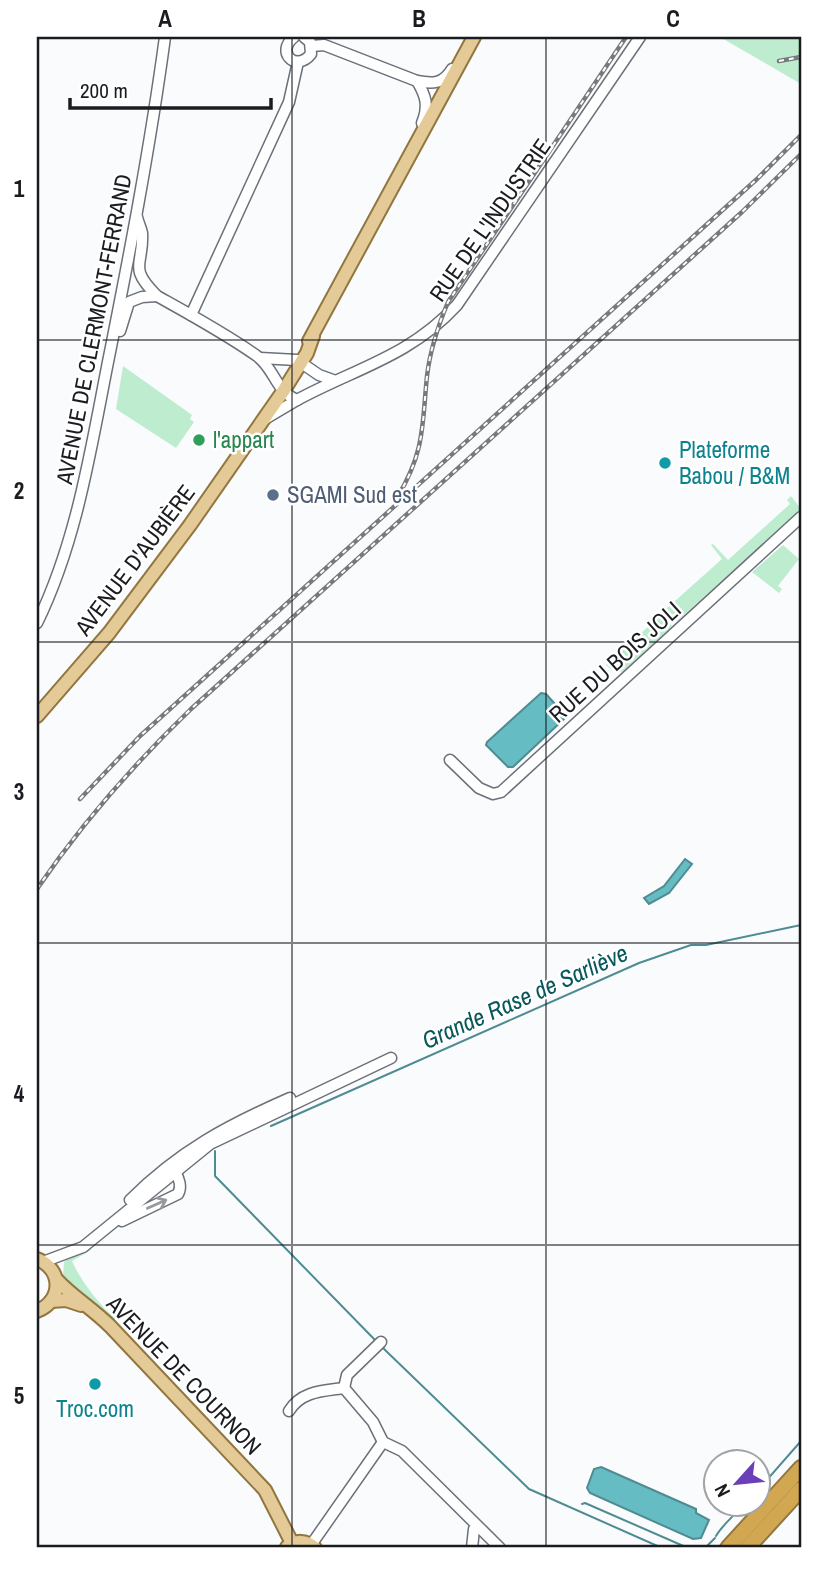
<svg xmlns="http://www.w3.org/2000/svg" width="838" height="1585" font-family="'Archivo Narrow',sans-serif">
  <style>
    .green { fill: #beeccf }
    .water { fill: #65bcc2; stroke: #4e8c91; stroke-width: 2 }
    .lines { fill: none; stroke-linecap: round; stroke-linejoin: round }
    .stream { stroke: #4e8c91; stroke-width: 2 }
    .minor-casing { stroke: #6b7079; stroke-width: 13 }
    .major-casing { stroke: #927640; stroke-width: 16 }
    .highway-casing { stroke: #927640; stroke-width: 18 }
    .minor { stroke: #fff; stroke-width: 10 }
    .major { stroke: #e4ca97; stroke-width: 12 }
    .highway { stroke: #d2a751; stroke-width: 14 }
    .rail-casing { stroke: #77797c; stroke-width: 4.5 }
    .rail { stroke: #fff; stroke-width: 2; stroke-dasharray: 5; stroke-linecap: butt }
    .oneway { stroke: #98999b }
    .grid { fill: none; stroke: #1a1c20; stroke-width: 2; stroke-opacity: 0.55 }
    .leisure-dot { fill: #2e9e5b; stroke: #fff; stroke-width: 2.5 }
    .culture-dot { fill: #0f9aa8; stroke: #fff; stroke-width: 2.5 }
    .service-dot { fill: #5c6f8a; stroke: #fff; stroke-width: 2.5 }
    .labels { text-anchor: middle; stroke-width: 5; stroke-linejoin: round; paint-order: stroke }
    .street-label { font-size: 23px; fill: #1a1c20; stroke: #fff }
    .leisure-label { font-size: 23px; fill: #27864d; stroke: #fff; text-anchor: start }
    .culture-label { font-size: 23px; fill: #0d838f; stroke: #fff; text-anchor: start }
    .service-label { font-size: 23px; fill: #4e5e75; stroke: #fff; text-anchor: start }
    .water-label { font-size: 24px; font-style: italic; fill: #07575b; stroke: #fff }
    .neatline { fill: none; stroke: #1a1c20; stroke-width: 2.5 }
    .grid-label { font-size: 23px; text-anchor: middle; font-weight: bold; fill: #1a1c20 }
  </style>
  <rect width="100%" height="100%" fill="#fafbfd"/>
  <!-- green -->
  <g class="green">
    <path d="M720,37H800L801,84Z"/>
    <path d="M123,366L192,415L190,419L194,422L176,448L116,409Z"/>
    <path d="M791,496L801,509L677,621L666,609L722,559L711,545L713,544L728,560L790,504L787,500Z"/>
    <path d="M783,545L799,559L778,586L782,589L779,593L752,572Z"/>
    <path d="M662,614L672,626L622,672L613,671L606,665Z"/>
    <path d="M88,1246L91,1250L72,1261C81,1281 94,1297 109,1313H121L119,1317L111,1321L63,1276L64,1262Z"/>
  </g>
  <!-- water -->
  <g class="water">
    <path d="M541,693L546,694L565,715L564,719L513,767H508L486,745L487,742Z"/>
    <path d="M685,859L692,864L669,893L649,904L644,898L664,886Z"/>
    <path d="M601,1467L696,1509V1513L709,1520L701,1538L693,1539L590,1493L587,1488L594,1469Z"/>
  </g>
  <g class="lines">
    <!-- stream -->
    <g class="stream">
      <path d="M271,1126L639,963L691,945H706L801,925"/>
      <path d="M215,1151V1176L375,1340"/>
      <path d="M383,1348L529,1489L662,1548"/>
      <path d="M758,1490L801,1441"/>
      <path d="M582,1504L585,1503L688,1548"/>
      <path d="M716,1536C723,1524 735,1515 744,1504"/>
      <path d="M705,1548L715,1538"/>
    </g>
    <defs>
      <g id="minor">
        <path d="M294,37C275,52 296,73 311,54L310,42L304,37"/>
        <path d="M312,46L324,45L417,81C433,84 443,84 452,69"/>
        <path d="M417,81C426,96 429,106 422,123"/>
        <path d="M137,217C138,222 141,228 142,233C144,266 127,266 157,296C191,315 226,334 257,356C275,369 275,391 297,400C356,368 409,357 457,305L640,37"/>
        <path d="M191,315L289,102L298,62"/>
        <path d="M120,331L129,302L142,297L157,296"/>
        <path d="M260,358L297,360L319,375L333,380"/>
        <path d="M265,419L297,400"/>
        <path d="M37,623C76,543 90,454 107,367C129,257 150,148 165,37"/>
        <path d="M450,760L479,788L493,794L501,792L801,517"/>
        <path d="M130,1200C179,1151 228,1125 290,1098"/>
        <path d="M122,1221L178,1194C182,1187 179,1178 175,1172"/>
        <path d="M43,1262L83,1247L210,1144L391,1058"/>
        <path d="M344,1388L373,1422L383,1442L402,1451L500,1548"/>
        <path d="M344,1388L347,1375L381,1342"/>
        <path d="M289,1411C301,1391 323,1391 344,1388"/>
        <path d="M311,1545L383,1442"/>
        <path d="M472,1548L474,1529L477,1526"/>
      </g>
      <g id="major">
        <path d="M309,341L474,37"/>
        <path d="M37,716L109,633L190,525L284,390L307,353L313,336"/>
        <path d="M37,1259C63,1269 63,1301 37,1311"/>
        <path d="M57,1280C73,1297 93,1309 110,1326L265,1490L292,1543"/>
        <path d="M51,1301L66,1300L81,1305"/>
        <path d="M287,1547C296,1540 306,1540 315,1548"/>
      </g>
      <g id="highway">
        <path d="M728,1548L801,1468"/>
        <path d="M747,1548L801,1489"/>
      </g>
    </defs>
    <!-- minor casing -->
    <use href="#minor" class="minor-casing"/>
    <!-- major casing -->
    <use href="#major" class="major-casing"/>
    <!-- highway casing -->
    <use href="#highway" class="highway-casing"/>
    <!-- minor -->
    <use href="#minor" class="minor"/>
    <!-- major -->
    <use href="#major" class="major"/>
    <!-- highway -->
    <use href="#highway" class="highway"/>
    <defs>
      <g id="rail">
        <path d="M779,61L801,57"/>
        <path d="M398,496C425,451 422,425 427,376C430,350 438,326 448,302L626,37"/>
        <path d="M80,799L140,736L757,179L801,135"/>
        <path d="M37,889C82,823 134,764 191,709L742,212L801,154"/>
      </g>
    </defs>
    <!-- rail casing -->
    <use href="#rail" class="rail-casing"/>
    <!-- rail -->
    <use href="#rail" class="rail"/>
  </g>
  <!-- one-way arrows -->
  <defs><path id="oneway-shaft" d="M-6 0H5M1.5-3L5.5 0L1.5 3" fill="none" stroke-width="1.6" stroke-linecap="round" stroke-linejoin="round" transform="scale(1.75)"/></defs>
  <use class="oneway" href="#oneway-shaft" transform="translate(157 1204) rotate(-24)"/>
  <!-- grid -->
  <path class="grid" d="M292,37V1548M546,37V1548M37,340H801M37,642H801M37,943H801M37,1245H801"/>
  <!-- markers -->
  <circle class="leisure-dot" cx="199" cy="440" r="7"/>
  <g class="culture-dot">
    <circle cx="665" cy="463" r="7"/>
    <circle cx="95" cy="1384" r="7"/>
  </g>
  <circle class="service-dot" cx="273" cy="495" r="7"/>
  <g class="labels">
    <!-- street labels -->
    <g class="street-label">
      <text transform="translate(490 220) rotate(-55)" y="8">RUE DE L'INDUSTRIE</text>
      <text transform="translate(94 329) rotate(-79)" y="8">AVENUE DE CLERMONT-FERRAND</text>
      <text transform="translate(135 560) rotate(-53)" y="8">AVENUE D'AUBIÈRE</text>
      <text transform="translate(615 662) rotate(-42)" y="8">RUE DU BOIS JOLI</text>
      <text transform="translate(184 1375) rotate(46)" y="8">AVENUE DE COURNON</text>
    </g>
    <!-- leisure labels -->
    <g class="leisure-label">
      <text x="213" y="448">l'appart</text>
    </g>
    <!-- culture labels -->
    <g class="culture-label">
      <text x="679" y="458">Plateforme<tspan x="679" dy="26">Babou / B&amp;M</tspan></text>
      <text x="95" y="1417" text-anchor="middle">Troc.com</text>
    </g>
    <!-- service labels -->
    <g class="service-label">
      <text x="287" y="503">SGAMI Sud est</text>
    </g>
    <!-- water labels -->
    <g class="water-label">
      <text transform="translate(525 997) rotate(-24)" y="8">Grande Rase de Sarliève</text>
    </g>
  </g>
  <!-- border -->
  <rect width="838" height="1585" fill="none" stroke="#ffffff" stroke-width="77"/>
  <!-- north arrow -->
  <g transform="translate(737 1483) rotate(243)"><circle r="33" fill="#ffffff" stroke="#a3a4a6" stroke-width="2"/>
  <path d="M0-5L12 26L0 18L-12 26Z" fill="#6a3fb7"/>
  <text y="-10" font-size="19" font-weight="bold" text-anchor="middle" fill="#1a1c20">N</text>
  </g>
  <!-- scale -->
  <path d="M70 98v10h201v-10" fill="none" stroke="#1a1c20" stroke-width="3.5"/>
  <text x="80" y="98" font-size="21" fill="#1a1c20" stroke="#ffffff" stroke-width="5" paint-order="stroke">200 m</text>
  <rect x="38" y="38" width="762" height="1508" class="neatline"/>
  <g class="grid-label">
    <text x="165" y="27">A</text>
    <text x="419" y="27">B</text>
    <text x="673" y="27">C</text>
    <text x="19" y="197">1</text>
    <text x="19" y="499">2</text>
    <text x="19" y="800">3</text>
    <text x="19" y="1102">4</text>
    <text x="19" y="1404">5</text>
  </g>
</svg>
